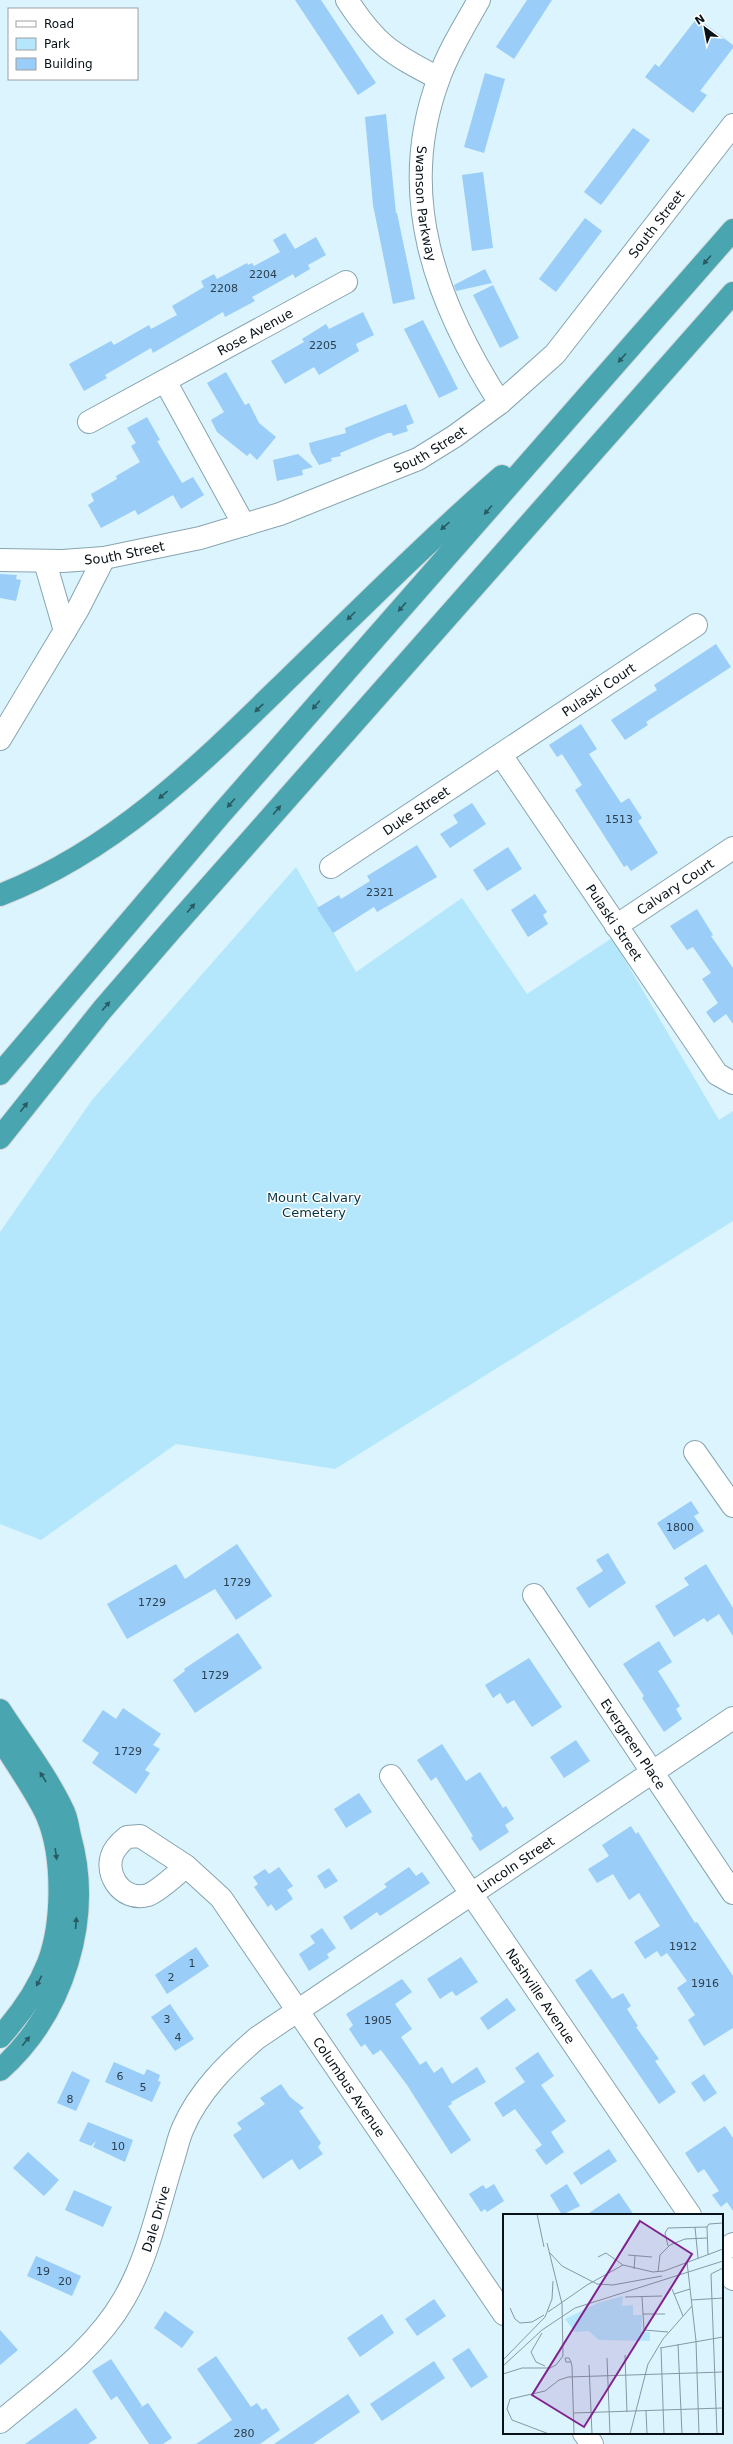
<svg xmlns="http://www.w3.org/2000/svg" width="733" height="2444" font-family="'DejaVu Sans',sans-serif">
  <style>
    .green { fill: #b5e7fc }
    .building { fill: #9acdf8 }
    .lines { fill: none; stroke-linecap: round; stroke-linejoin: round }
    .minor-casing { stroke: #87a4b0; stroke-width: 24 }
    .highway-casing { stroke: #d7d9da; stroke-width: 24 }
    .minor { stroke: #fff; stroke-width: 22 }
    .highway { stroke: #49a5b0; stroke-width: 22 }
    .oneway { fill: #285b63 }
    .labels { text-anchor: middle; stroke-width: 3; stroke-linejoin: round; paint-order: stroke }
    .number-label { font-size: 11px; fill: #2c404e }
    .street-label { font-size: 13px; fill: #071116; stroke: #fff }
    .park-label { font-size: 13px; fill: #063341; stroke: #fff }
    .inset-road { fill: none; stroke: #8699a1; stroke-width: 1 }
    .view { fill: #81238f; fill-opacity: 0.15; stroke: #81238f; stroke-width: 2 }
    .inset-edge { fill: none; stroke: #071116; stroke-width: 2 }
  </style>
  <rect width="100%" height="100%" fill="#dbf4fe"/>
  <!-- green -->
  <path class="green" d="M296,867L356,972L462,898L527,994L612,938L719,1120L733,1111V1221L335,1469L176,1444L41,1540L0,1524V1232L92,1100Z"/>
  <!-- building -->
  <g class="building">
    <path d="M295,0H321L376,83L358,95Z"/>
    <path d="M527,0H552L514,59L496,47Z"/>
    <path d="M697,18L733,45V48L700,91L707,95L693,113L645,77L655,64L659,67Z"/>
    <path d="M485,73L505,79L484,153L464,147Z"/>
    <path d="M386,114L396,213H397L415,299L393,304L373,205L365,117Z"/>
    <path d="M633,128L650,140L601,205L584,192Z"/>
    <path d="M483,172L493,248L472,251L462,175Z"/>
    <path d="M585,218L602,231L556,292L539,279Z"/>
    <path d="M285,233L295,249L316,237L326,255L308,265L310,269L295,278L293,274L252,297L255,301L225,317L223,312L153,353L151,348L105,375L107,378L84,391L69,364L111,341L114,345L149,325L151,329L177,315L172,306L204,287L201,281L214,274L217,279L247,263L248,265L252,263L254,266L280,252L273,240Z"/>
    <path d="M485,269L492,283L456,291L454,285Z"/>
    <path d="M493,285L519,338L500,348L473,295Z"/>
    <path d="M363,312L374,335L356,344L359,351L319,375L314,367L285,384L271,361L304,342L302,339L326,324L329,329Z"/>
    <path d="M423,320L458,389L439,398L404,329Z"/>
    <path d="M226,372L245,405L249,403L259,423L276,437L257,460L250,453L247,456L217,432L211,420L224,412L207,383Z"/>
    <path d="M406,404L414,423L406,426L408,431L393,436L392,433H388L340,453L341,456L331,458L332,461L319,465L311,452L309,443L346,433L345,428Z"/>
    <path d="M147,417L160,440L157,441L182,483L193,477L204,495L181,509L173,495L138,515L135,510L101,528L88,505L94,501L91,494L117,479L116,476L140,462L131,446L136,443L127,428Z"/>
    <path d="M298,454L313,467L302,470L303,475L277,481L273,460Z"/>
    <path d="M0,574L17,575L16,579L21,580L16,601L0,598Z"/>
    <path d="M716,644L731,667L646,722L648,725L625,740L611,720L657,690L654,685Z"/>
    <path d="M581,724L597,749L589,754L621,803L629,798L642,818L638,821L658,853L631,871L627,865L624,867L575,790L582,785L562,754L557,757L549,745Z"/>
    <path d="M472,803L486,824L450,848L440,834L458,823L453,815Z"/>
    <path d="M417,845L437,877L377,912L374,907L333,933L317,908L339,895L341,899L370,881L367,876Z"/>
    <path d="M508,847L522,869L487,891L473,870Z"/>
    <path d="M535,894L547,912L543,915L548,924L528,937L511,910Z"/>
    <path d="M697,909L713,935L711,936L733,968V1024L726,1014L714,1023L706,1012L718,1003L702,979L711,973L693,947L687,950L670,926Z"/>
    <path d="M691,1501L699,1513L694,1516L704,1531L674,1550L657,1523Z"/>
    <path d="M237,1544L272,1596L236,1620L215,1589L127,1639L107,1604L176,1564L185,1579Z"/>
    <path d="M608,1553L626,1583L589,1608L576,1588L603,1571L596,1560Z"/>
    <path d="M706,1564L733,1608V1636L719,1614L707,1622L704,1618L674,1637L655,1606L689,1585L684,1578Z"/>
    <path d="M238,1633L262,1668L195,1713L173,1680L185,1671L184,1669Z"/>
    <path d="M659,1641L672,1662L658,1671L680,1706L676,1709L682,1719L664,1732L642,1698L644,1696L623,1664Z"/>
    <path d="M529,1658L562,1707L532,1727L514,1700L507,1704L500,1693L493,1698L485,1685Z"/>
    <path d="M123,1708L161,1734L153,1745L160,1749L145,1770L150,1773L136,1794L92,1763L99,1753L82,1741L103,1710L116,1719Z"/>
    <path d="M576,1740L590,1761L564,1778L550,1757Z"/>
    <path d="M442,1744L466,1781L480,1772L503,1808L506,1806L514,1819L505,1825L509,1832L480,1851L471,1838L473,1836L436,1777L431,1781L417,1760Z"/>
    <path d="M359,1793L372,1812L346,1828L334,1809Z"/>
    <path d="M631,1826L636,1834L638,1832L695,1923L697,1922L733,1976V2028L704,2046L688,2020L695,2015L677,1988L687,1981L667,1953L661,1957L657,1951L645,1959L634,1942L660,1926L639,1893L629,1900L613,1874L597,1883L588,1869L609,1856L602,1845Z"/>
    <path d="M279,1867L293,1886L287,1890L293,1899L276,1911L271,1904L268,1907L254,1887L258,1884L253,1877L265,1869L269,1874Z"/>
    <path d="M409,1867L416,1876L422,1872L430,1883L380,1916L377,1912L351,1930L343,1917L387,1887L384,1884Z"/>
    <path d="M329,1868L338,1881L325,1889L317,1876Z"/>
    <path d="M322,1928L336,1948L327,1954L329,1958L309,1971L299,1954L315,1943L310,1936Z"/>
    <path d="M196,1947L209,1966L167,1994L155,1975Z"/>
    <path d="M461,1957L478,1982L456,1996L452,1991L440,1999L427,1979Z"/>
    <path d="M591,1969L612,1999L623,1993L631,2006L627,2009L638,2026L636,2027L659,2059L655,2061L676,2092L659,2104L576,1982L575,1980Z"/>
    <path d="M402,1979L412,1992L395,2004L412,2029L401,2037L420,2065L426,2061L434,2073L442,2067L452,2084L477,2067L486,2082L451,2102L452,2104L448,2106L471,2140L451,2154L407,2085L381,2050L373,2055L365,2044L361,2047L349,2029L353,2025L346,2014Z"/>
    <path d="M507,1998L516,2010L488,2030L480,2018Z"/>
    <path d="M170,2004L194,2039L175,2051L151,2017Z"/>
    <path d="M538,2052L554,2076L541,2085L566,2121L551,2132L564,2152L546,2165L535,2150L542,2145L515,2109L503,2117L494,2103L525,2082L515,2068Z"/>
    <path d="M114,2062L144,2075L147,2069L160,2075L158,2081L161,2082L152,2102L105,2082Z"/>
    <path d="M72,2071L90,2080L76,2111L57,2103Z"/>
    <path d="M704,2074L717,2093L704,2102L691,2083Z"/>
    <path d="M281,2084L290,2097L304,2108L299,2111L321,2143L318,2147L323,2154L299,2170L292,2159L263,2179L233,2135L242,2129L237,2123L265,2104L260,2098Z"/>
    <path d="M88,2122L133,2140L125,2162L93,2147L96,2141L91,2146L79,2141Z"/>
    <path d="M725,2126L733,2138V2211L727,2202L721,2207L712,2195L719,2191L704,2169L698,2173L685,2153Z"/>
    <path d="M609,2149L617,2161L581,2185L573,2173Z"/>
    <path d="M28,2152L59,2180L44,2196L13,2168Z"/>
    <path d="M494,2184L504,2201L487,2212L485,2209L481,2212L469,2194L483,2185L486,2189Z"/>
    <path d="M567,2184L580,2206L562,2215L550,2195Z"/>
    <path d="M74,2190L112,2207L103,2227L65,2210Z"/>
    <path d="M619,2193L634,2215H586Z"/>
    <path d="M36,2256L81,2276L72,2296L27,2276Z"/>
    <path d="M434,2299L446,2316L417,2336L405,2319Z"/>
    <path d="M165,2311L194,2332L182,2348L154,2328Z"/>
    <path d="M382,2314L394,2333L360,2357L347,2338Z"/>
    <path d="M0,2330L18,2350L0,2365Z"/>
    <path d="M469,2348L488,2377L471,2388L452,2359Z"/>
    <path d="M216,2356L251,2407L257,2403L262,2410L266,2408L280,2430L260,2444H196L232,2420L197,2369Z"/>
    <path d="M111,2359L142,2406L140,2408L148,2403L172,2438L163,2444H149L117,2396L111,2400L92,2371Z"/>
    <path d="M434,2361L445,2378L382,2421L370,2404Z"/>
    <path d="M348,2394L360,2412L313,2444H274Z"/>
    <path d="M76,2408L97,2438L88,2444H25Z"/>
  </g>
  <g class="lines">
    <defs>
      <g id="minor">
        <path d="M347,0C376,45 392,54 438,78"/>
        <path id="s1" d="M479,0C465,25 449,50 439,78C395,195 436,303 500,403"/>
        <path d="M165,381L244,525"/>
        <path id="s2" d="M89,422L346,282"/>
        <path id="s3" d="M0,560L63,561L104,558L200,538L280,514L418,459L455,436L500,403L555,354L733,125"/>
        <path d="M45,562L65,631"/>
        <path d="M0,739L78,609L104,558"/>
        <path id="s4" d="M501,755L717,1074L733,1083"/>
        <path id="s5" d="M331,867L696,625"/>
        <path id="s6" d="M616,926L733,848"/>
        <path d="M695,1452L733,1506"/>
        <path id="s7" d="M534,1595L733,1893"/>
        <path id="s8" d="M391,1776L690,2215"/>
        <path id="s9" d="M186,1866C177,1874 159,1891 148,1895C121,1903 100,1870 116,1848C119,1844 123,1840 127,1837L140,1836L186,1866L221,1898L504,2314"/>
        <path d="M722,2251L733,2244"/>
        <path d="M722,2262L733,2279"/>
        <path id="s10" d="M0,2422C44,2385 95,2350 124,2299C148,2258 158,2208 172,2163C176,2151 178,2139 183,2128C199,2091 227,2064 257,2038L733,1718"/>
        <path d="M584,2433L592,2444"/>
      </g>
      <g id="highway">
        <path d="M0,895C115,850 199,766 286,681C357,612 427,542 502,476"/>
        <path d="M0,1074L221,814L733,230"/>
        <path d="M0,1138L102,1010L172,929L733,293"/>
        <path d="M0,1710C20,1741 47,1776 63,1810C67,1817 68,1827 70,1836C93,1918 64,2013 0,2070"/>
        <path d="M0,1738C14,1761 37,1793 47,1816C64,1856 63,1924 48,1963C37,1991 20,2015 0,2037"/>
      </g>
    </defs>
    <!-- minor casing -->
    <use href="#minor" class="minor-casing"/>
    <!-- highway casing -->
    <use href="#highway" class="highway-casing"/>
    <!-- minor -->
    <use href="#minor" class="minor"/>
    <!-- highway -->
    <use href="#highway" class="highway"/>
  </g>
  <!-- one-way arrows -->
  <defs><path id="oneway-solid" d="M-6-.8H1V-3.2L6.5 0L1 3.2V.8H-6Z"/></defs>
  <g class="oneway">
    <use href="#oneway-solid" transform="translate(707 260) rotate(131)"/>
    <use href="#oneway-solid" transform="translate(622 358) rotate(131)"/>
    <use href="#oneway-solid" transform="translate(488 510) rotate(131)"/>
    <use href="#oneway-solid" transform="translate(445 526) rotate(138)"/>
    <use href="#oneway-solid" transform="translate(402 607) rotate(131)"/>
    <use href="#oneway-solid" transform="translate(351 616) rotate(135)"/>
    <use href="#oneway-solid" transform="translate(316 705) rotate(131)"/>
    <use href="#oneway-solid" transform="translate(259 708) rotate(136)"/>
    <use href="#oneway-solid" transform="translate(163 795) rotate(139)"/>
    <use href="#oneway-solid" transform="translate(231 803) rotate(131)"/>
    <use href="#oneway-solid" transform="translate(277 810) rotate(-49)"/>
    <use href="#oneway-solid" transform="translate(191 908) rotate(-49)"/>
    <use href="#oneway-solid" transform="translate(106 1006) rotate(-49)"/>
    <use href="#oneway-solid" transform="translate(24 1107) rotate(-53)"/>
    <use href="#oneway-solid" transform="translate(43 1777) rotate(-122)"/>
    <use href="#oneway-solid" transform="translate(56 1854) rotate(82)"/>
    <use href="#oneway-solid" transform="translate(76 1923) rotate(-86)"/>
    <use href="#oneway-solid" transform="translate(39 1981) rotate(117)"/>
    <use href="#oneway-solid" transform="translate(26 2041) rotate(-51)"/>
  </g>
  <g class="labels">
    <!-- number labels -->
    <g class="number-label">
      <text x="263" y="278">2204</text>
      <text x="224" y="292">2208</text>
      <text x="323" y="349">2205</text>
      <text x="619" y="823">1513</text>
      <text x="380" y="896">2321</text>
      <text x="680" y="1531">1800</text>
      <text x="237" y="1586">1729</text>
      <text x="152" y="1606">1729</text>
      <text x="215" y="1679">1729</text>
      <text x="128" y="1755">1729</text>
      <text x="683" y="1950">1912</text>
      <text x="192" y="1967">1</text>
      <text x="171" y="1981">2</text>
      <text x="705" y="1987">1916</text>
      <text x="167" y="2023">3</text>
      <text x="378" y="2024">1905</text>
      <text x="178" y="2041">4</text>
      <text x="120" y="2080">6</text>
      <text x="143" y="2091">5</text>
      <text x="70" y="2103">8</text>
      <text x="118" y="2150">10</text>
      <text x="43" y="2275">19</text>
      <text x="65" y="2285">20</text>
      <text x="244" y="2437">280</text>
    </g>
    <!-- street labels -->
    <g class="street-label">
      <text dy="5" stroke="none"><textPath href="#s1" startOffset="216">Swanson Parkway</textPath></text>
      <text dy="5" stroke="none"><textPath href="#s3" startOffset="772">South Street</textPath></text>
      <text dy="5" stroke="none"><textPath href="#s2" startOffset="189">Rose Avenue</textPath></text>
      <text dy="5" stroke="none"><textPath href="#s3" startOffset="449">South Street</textPath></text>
      <text dy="5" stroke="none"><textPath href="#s3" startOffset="125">South Street</textPath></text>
      <text dy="5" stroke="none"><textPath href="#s5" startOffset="321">Pulaski Court</textPath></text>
      <text dy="5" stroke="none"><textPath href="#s5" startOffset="102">Duke Street</textPath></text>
      <text dy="5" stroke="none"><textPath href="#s6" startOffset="71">Calvary Court</textPath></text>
      <text dy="5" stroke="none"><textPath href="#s4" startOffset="202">Pulaski Street</textPath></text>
      <text dy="5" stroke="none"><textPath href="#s7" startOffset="179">Evergreen Place</textPath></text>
      <text dy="5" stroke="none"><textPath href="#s10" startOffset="786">Lincoln Street</textPath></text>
      <text dy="5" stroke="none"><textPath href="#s8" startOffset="266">Nashville Avenue</textPath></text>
      <text dy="5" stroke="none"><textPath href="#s9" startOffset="481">Columbus Avenue</textPath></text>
      <text dy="5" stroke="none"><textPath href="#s10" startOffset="262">Dale Drive</textPath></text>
    </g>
    <!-- park labels -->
    <g class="park-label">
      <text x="314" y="1202">Mount Calvary<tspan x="314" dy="15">Cemetery</tspan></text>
    </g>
  </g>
  <!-- overview -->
  <g transform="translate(503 2214)">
    <rect width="220" height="220" fill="#dbf4fe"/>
    <path d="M120,82L119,92L130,91V101H139L138,118H147V127L96,126L86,117L72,118L62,105L95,89Z" fill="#b5e7fc"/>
    <path class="inset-road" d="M34,0L41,33M192,13L195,44M204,13L205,41M204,13L206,10L220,9M165,32L162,19L165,14L204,13M47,39L59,52L94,70L110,71L159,62M125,41L149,43M95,43L103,39L120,51L150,58L161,57L220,35M184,48L193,127L196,220M131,55L132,42M155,58L157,41L167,31L182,25L204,24M169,75L180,102M171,80L187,75M122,83L159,82M139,83L141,116L165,118M188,86L220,84M7,94L12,105L17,109L29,108L41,101M45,98L84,71L120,51M140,100H162M39,119L28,138L33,148L42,152M175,130L179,220M157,134L220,123M158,134L161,220M122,141L124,198M104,144L107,220M0,146L42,103L49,85L50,67M68,148H63L62,144H66L68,148L69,152L71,220M86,151L89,220M0,152L39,116L72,94L220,47M0,160L19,154H47L53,151L60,142L59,90L44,29M143,197L144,220M70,199L220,194M46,220L9,206L4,195L7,185L42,177L56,166L65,163L220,158M127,220L145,150L160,125L189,92M214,220L208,60L220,54"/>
    <path class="view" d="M137,7L189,40L81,213L29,181Z"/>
    <rect width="220" height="220" class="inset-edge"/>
  </g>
  <!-- legend -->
  <rect x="8" y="8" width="130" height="72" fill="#ffffff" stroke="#9ca0a2"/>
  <rect x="16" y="21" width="20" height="6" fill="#ffffff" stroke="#9ca0a2"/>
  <text x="44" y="28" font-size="12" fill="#071116">Road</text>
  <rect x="16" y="38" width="20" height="12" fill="#b5e7fc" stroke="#9ca0a2"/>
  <text x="44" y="48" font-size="12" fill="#071116">Park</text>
  <rect x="16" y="58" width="20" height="12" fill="#9acdf8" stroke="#9ca0a2"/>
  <text x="44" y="68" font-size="12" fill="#071116">Building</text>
  <!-- north arrow -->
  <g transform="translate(705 28) rotate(328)" stroke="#ffffff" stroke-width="3" paint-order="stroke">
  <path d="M0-3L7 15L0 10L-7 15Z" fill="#071116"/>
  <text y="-6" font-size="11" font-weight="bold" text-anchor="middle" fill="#071116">N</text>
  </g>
</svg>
